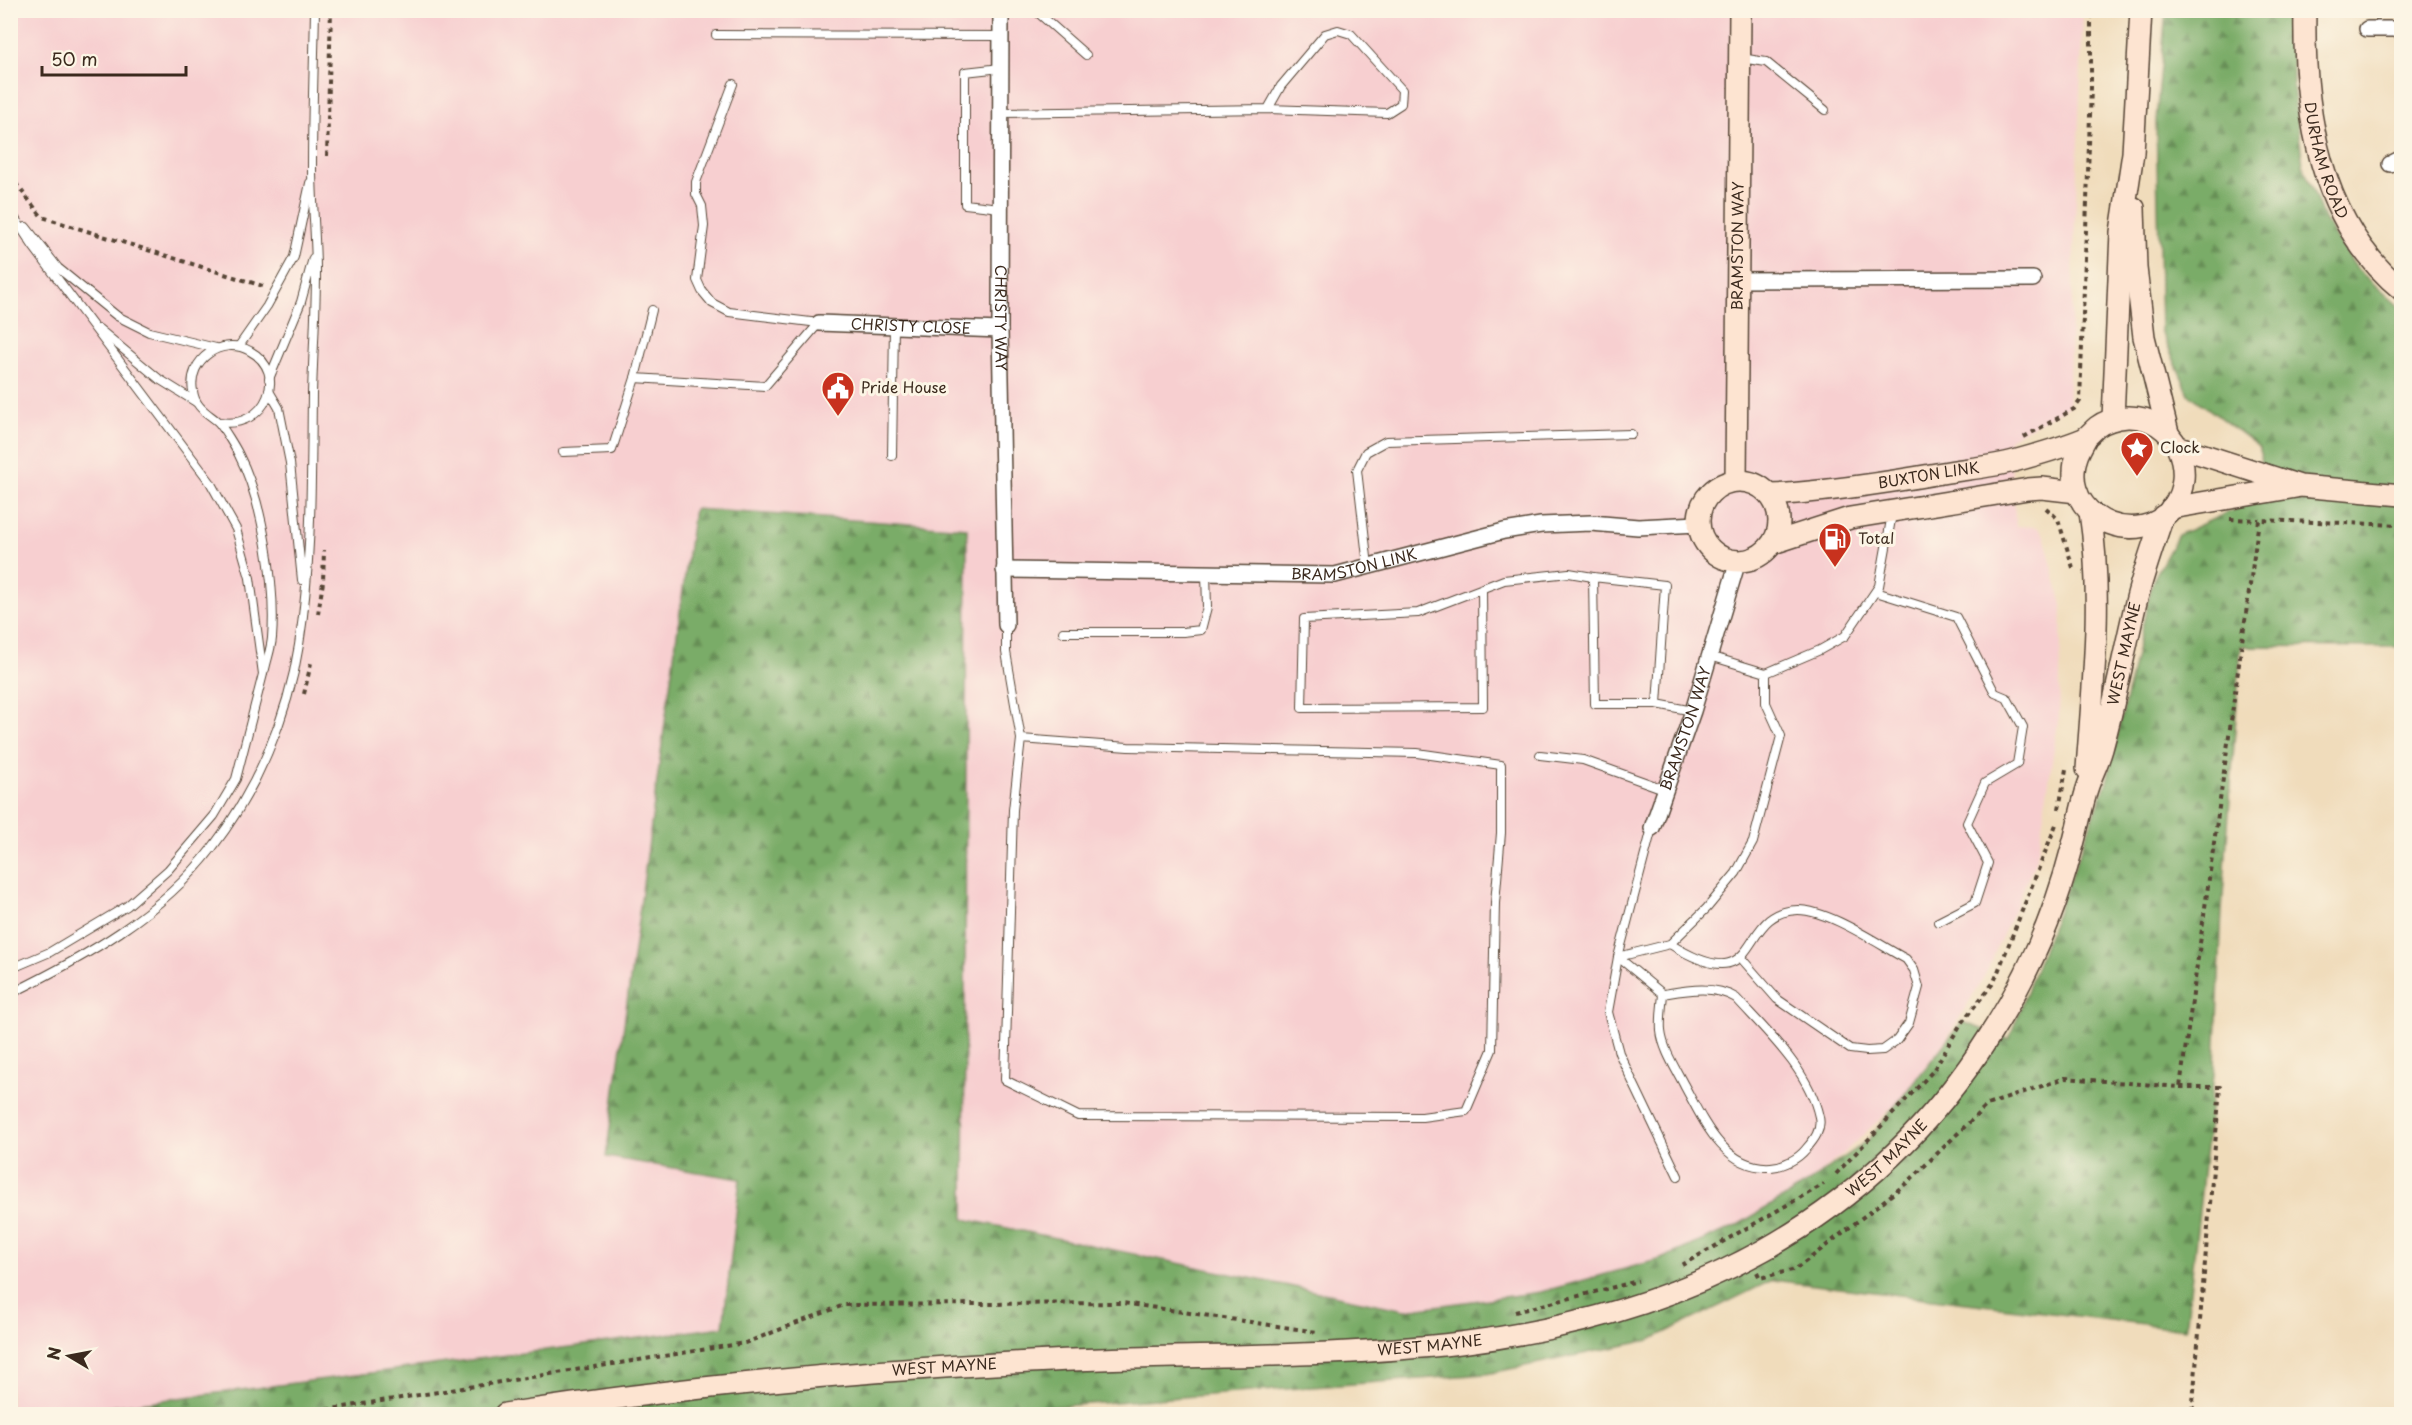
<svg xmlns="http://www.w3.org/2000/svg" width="2412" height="1425" font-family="'Playpen Sans',sans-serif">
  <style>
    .built { fill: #f7cfd0 }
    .forest { fill: url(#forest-firs); stroke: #5a6b42; stroke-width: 1.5 }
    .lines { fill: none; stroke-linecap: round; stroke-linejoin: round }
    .lane-casing { stroke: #564536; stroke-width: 10 }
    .street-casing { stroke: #564536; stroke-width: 18 }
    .secondary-casing { stroke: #564536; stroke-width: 24 }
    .path { stroke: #564536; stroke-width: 4; stroke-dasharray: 4.5 4.5; stroke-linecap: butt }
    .lane { stroke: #fff; stroke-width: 8 }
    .street { stroke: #fff; stroke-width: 15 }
    .secondary { stroke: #fde4d1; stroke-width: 21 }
    .labels { text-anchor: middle; stroke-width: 6; stroke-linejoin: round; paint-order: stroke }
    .street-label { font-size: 15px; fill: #3b2a1e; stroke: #fcf5e5 }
    .poi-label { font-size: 15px; fill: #3b2a1e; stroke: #fcf5e5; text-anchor: start }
  </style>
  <defs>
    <pattern id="forest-firs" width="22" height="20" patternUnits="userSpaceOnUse" patternTransform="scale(1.5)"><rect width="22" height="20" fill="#7aac67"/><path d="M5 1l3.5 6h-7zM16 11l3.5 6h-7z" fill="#658c54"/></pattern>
  </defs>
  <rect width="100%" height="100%" fill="#fcf5e5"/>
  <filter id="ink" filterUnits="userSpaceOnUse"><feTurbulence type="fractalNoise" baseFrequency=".0167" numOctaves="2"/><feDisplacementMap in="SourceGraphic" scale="12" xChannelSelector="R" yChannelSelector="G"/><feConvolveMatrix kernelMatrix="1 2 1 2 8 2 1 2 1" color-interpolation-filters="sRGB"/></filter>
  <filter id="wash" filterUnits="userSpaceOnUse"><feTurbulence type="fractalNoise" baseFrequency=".008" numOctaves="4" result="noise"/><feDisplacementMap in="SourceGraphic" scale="24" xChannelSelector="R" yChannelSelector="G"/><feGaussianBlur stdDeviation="1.35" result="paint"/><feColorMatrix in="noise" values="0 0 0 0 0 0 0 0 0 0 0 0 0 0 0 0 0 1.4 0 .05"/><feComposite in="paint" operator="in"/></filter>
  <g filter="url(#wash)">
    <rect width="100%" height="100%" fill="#f0dcbb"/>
    <!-- built -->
    <path class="built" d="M10,11H2083L2068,407L2009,439L2016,526L2037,527L2044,535L2062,605L2059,716L2037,858L1985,975L1946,1040L1897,1103L1842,1155L1794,1193L1722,1234L1661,1259L1541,1292L1405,1310L964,1219L694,509L606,1157L740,1179L723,1327L102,1408L71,1414H11Z"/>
    <!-- forest -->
    <path class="forest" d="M2166,11H2292L2293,87L2303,165L2324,219L2357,269L2401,308V647L2241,646L2222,910L2215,1065L2186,1329L1772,1280L1650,1340L1486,1374L957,1414H71L102,1408L723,1327L740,1179L606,1157L694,509L967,528L964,1219L1405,1310L1541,1292L1661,1259L1736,1226L1803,1186L1869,1139L1962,1022L2009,1039L2107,782L2153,580L2178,535L2262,497L2260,448L2189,394L2161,330L2156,121Z"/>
  </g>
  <g filter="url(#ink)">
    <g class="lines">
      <defs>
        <g id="lane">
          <path d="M1035,10L1086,55"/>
          <path d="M716,35L1001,36"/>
          <path d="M1741,58L1766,62L1825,110"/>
          <path d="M733,84L696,182V194L702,206L704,226L697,280L702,291L712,303L729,312L819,323"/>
          <path d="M1000,113L1268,109L1281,86L1325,34L1338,30L1351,34L1402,90L1401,104L1387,113L1268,109"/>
          <path d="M1000,208L965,204V72L1001,68"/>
          <path d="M10,211L33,246L210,482L236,529L250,578L263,674L236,779L214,816L168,870L127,906L50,952L10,969"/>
          <path d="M26,227L58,268L117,316L149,332L216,348"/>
          <path d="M99,329L159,379L196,402"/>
          <path d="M239,346L267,306L294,257L310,183"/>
          <path d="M635,378L765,386L819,323"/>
          <path d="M269,379L301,302L313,258"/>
          <path d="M269,391L279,408L290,463L302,580"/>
          <path d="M219,422C267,430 289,372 250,351C222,335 187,360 193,391C195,407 206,412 217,421C222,425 236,449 239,455C263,502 276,587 272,638C271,649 267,659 265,669"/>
          <path d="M563,452L612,450L635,378L652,310"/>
          <path d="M892,456L894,326"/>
          <path d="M1368,566L1357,470L1366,452L1386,441L1631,434"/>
          <path d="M1482,588L1483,707L1302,708L1304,619L1418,613L1504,580L1569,573L1593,577"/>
          <path d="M1876,592L1956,617L1995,693L2007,698L2023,727L2017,764L1985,783L1967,823L1988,863L1975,903L1938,922"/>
          <path d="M1006,625V652L1021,739L1013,810L1005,1080L1078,1116L1422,1117L1466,1111L1492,1050L1495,903L1501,833V765L1417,753L1128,747L1021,739"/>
          <path d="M1063,632H1183L1201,630L1207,607L1206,573"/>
          <path d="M1766,673L1820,650L1845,636L1879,586L1892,514"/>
          <path d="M1657,704L1665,585L1593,577L1595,704H1657L1693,711"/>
          <path d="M1540,755L1583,760L1664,789"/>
          <path d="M1652,828L1618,957L1663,994C1688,990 1713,985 1736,998C1767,1032 1809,1070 1819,1117C1822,1130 1814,1140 1806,1149C1798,1159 1784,1166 1771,1167C1724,1170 1703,1120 1684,1085C1676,1069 1663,1050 1661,1031C1660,1019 1662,1006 1663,994"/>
          <path d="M1670,944C1767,1004 1734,911 1798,910C1829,910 1878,944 1906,959L1914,970L1919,987L1909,1023L1897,1040L1883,1050L1867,1051L1850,1049L1777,999L1741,958"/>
          <path d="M10,994C85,957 161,915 212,848C256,791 288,717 299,645C312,563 311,478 312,395C313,354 316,313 316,272C316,237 312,202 312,167C312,115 314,62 315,10"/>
          <path d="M1678,1176L1619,1053L1608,1012L1618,957L1670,944L1707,908L1736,873L1753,842L1781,736L1766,703V673L1710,656"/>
        </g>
        <g id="street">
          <path id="s1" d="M1001,10L1000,330L1006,625"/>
          <path d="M2367,29H2402"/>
          <path d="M2390,164L2402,158"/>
          <path d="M1738,280L2033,279"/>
          <path id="s2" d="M819,323L1000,330"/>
          <path id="s3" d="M1004,570L1335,575L1504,531L1541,525L1591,523L1638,527L1698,524"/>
          <path id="s4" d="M1652,828L1693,711L1738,561"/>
        </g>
        <g id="secondary">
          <path id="s5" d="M2305,10C2303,111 2319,222 2402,290"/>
          <path d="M2134,208L2136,268L2144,337L2168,433"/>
          <path d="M2113,419L2121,232L2133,153L2141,10"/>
          <path d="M2179,447L2300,486L2402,495"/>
          <path id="s6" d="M1736,480L1740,10"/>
          <circle cx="1739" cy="521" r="40"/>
          <path id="s7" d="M1770,495C1828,492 1885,483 1942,473C1966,469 1991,467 2014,461C2036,455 2061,448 2083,439C2089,436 2092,431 2097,427C2105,421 2117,418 2127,417C2175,415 2199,472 2172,508C2141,548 2071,522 2074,472C2074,459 2080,449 2086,438"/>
          <path d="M2171,508L2296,487"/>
          <path d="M1773,543L1850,518L2028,489L2042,488L2077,492"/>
          <path d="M2087,769C2093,683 2103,598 2090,512"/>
          <path id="s8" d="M505,1414C685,1386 869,1370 1051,1361C1188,1354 1324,1359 1460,1343C1679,1317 1870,1226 1990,1035C2027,978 2055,914 2072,848C2077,831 2080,813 2085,796C2089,778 2099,763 2103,745C2116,697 2125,647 2137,598C2144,571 2154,543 2163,516"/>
        </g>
      </defs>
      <!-- lane casing -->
      <use href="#lane" class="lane-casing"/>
      <!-- street casing -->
      <use href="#street" class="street-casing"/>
      <!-- secondary casing -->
      <use href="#secondary" class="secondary-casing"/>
      <!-- path -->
      <g class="path">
        <path d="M68,10L69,15"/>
        <path d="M327,156L331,10"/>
        <path d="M10,176L42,217L266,287"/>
        <path d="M2024,437L2074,409L2080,401L2091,87V10"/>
        <path d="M2046,508L2058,519L2074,571"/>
        <path d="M2230,519L2259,520"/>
        <path d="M318,614L323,582L324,550"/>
        <path d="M304,694L311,663"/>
        <path d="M2059,809L2066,769"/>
        <path d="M2180,1087H2220L2192,1414"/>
        <path d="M1836,1174L1933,1071L1962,1022L1994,982L2057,822"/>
        <path d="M1682,1265L1824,1184"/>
        <path d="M1757,1272L1760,1278L1796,1269L1908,1182L1987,1105L2065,1078L2180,1087L2259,520L2402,525"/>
        <path d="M1515,1312L1638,1281"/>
        <path d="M300,1414L745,1343L844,1305L1123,1303L1317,1332"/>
      </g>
      <!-- lane -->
      <use href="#lane" class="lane"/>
      <!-- street -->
      <use href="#street" class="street"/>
      <!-- secondary -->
      <use href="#secondary" class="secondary"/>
    </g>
  </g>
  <!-- icons -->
  <defs>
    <symbol id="civic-pin" viewBox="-11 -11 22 30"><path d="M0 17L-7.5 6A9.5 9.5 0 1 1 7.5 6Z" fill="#c8321e" stroke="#fcf5e5"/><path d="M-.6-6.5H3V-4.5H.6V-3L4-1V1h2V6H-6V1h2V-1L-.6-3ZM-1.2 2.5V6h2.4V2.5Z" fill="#fff"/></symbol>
    <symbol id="sight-pin" viewBox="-11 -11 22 30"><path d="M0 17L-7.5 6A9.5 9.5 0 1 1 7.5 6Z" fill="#c8321e" stroke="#fcf5e5"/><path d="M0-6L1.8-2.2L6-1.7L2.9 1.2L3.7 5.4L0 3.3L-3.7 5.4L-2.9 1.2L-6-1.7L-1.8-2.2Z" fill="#fff"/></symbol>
    <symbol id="fuel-pin" viewBox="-11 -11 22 30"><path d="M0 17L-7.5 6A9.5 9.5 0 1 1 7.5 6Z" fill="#c8321e" stroke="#fcf5e5"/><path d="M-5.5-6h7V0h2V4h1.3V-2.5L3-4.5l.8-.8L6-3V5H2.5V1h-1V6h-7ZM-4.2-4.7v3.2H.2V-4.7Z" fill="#fff"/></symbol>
  </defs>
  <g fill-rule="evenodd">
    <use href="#civic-pin" x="819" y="369" width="38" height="52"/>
    <use href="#sight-pin" x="2118" y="429" width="38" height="52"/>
    <use href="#fuel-pin" x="1816" y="520" width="38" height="52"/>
  </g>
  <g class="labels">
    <!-- street labels -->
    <g class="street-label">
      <text dy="5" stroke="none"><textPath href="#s5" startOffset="153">DURHAM ROAD</textPath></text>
      <text dy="5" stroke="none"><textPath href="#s6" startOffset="234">BRAMSTON WAY</textPath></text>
      <text dy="5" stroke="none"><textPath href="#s1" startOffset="308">CHRISTY WAY</textPath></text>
      <text dy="5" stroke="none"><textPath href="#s2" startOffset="92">CHRISTY CLOSE</textPath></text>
      <text dy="5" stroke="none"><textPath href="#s7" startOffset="160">BUXTON LINK</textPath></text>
      <text dy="5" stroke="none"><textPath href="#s3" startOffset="351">BRAMSTON LINK</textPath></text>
      <text dy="5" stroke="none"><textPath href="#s8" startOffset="2000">WEST MAYNE</textPath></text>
      <text dy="5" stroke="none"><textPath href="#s4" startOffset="105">BRAMSTON WAY</textPath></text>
      <text dy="5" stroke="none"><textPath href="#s8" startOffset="1432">WEST MAYNE</textPath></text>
      <text dy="5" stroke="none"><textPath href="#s8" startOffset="928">WEST MAYNE</textPath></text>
      <text dy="5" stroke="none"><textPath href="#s8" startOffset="442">WEST MAYNE</textPath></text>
    </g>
    <!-- poi labels -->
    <g class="poi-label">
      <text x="861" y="393">Pride House</text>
      <text x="2160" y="453">Clock</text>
      <text x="1858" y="544">Total</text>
    </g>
  </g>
  <!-- margin -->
  <rect width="2412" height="1425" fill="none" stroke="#fcf5e5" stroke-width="36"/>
  <!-- north arrow -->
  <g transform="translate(69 1356) rotate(280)" stroke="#fcf5e5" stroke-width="4.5" paint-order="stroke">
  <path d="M0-4.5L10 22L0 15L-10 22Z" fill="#3b2a1e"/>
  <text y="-9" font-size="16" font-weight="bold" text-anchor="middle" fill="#3b2a1e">N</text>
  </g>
  <!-- scale -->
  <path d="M42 66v9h144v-9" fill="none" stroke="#3b2a1e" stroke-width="3"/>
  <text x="51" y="66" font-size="18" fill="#3b2a1e" stroke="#fcf5e5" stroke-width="4.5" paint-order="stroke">50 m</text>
</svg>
